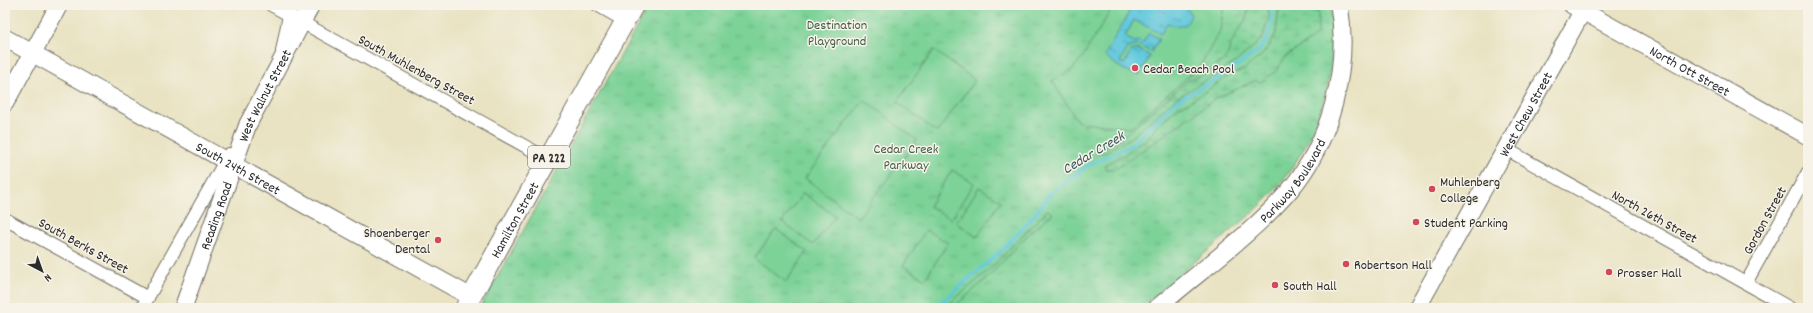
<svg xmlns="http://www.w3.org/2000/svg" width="1813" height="313" font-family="Dekko,sans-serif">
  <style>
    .grass { fill: url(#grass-tufts); stroke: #537e61 }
    .wetland { fill: url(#wetland-marsh); stroke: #537e61 }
    .pitch { fill: #7bd297; stroke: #537e61 }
    .water { fill: url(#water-ripples); stroke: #467a84 }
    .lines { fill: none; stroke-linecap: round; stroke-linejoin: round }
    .stream { stroke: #60c8dc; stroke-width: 3.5 }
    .street-casing { stroke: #6e6b60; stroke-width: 14 }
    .secondary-casing { stroke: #6e6b60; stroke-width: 19 }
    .primary-casing { stroke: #6e6b60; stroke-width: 21 }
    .street { stroke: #fff; stroke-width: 12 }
    .secondary { stroke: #fff; stroke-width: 17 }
    .primary { stroke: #fff; stroke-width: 19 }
    .poi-dot { fill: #d1495b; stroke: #f7f3e8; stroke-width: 1.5 }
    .labels { text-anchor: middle; stroke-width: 3; stroke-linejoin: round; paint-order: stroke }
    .shield { fill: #f7f3e8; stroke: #686764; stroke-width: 1 }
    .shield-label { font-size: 13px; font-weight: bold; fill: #2b2b2b }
    .park-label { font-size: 14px; fill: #435d4b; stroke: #f7f3e8 }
    .poi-label { font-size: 14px; fill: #2b2b2b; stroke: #f7f3e8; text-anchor: start }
    .street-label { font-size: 14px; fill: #2b2b2b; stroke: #f7f3e8 }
    .water-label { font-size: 15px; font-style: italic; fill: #3b5a60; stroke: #f7f3e8 }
  </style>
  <defs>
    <pattern id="grass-tufts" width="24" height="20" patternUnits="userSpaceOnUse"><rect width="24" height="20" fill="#7bd297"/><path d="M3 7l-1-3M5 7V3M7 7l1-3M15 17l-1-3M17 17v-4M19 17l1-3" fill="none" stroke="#6ab482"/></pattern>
    <pattern id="wetland-marsh" width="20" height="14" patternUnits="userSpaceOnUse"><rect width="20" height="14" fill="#7bd297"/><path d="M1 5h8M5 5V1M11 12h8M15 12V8" fill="none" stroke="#6ab482"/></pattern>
    <pattern id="water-ripples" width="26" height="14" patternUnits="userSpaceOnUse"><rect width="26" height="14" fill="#60c8dc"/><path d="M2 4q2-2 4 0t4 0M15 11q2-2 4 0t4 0" fill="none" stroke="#4fa3b3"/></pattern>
  </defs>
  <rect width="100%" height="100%" fill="#f7f3e8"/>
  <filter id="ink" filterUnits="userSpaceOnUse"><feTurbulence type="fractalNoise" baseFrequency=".025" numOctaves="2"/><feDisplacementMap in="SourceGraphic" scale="8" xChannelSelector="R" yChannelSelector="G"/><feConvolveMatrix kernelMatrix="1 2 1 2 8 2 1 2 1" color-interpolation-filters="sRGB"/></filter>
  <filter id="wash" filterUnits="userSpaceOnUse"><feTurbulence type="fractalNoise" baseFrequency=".012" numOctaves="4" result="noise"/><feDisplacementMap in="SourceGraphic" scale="16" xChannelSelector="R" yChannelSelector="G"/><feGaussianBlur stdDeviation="0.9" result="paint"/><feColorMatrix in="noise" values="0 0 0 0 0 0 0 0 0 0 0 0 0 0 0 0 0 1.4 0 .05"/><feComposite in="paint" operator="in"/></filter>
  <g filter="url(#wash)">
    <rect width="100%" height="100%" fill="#e9e3c3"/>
    <!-- grass -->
    <path class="grass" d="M649,5H1330C1340,77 1318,141 1271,195C1257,210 1239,224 1224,237C1196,261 1168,284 1141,308H480Z"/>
    <!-- wetland -->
    <g class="wetland">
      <path d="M1249,5H1268L1269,18L1262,39L1236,62L1175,99L1133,136L1104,153L1096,152L1120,139L1187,81L1212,70L1228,56C1229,37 1249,24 1249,5Z"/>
      <path d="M1279,5H1318V33L1311,40L1286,56L1276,71L1261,82L1254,81L1215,99L1116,169H1106L1104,165L1124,155L1140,142L1147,140L1157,126L1178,107L1194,99L1230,75L1245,69L1262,55L1270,45L1276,33Z"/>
      <path d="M1047,210L1053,213L1031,231L987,278L953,308H944L987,272Z"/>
    </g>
    <!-- pitch -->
    <g class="pitch">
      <path d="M1114,5H1224L1220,31L1200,66L1129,128L1078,122L1052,81L1071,71L1082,58Z"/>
      <path d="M934,50L975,80L937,132L897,102Z"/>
      <path d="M864,100L917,140L858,218L805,178Z"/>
      <path d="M952,170L974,183L951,219L929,206Z"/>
      <path d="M979,187L1001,201L977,237L956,223Z"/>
      <path d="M803,193L835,216L813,245L782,222Z"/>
      <path d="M776,229L807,252L786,282L754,258Z"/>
      <path d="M926,230L948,243L925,279L903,266Z"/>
    </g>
    <!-- water -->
    <path class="water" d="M1133,5H1183L1187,8L1191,15C1186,29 1179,28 1167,23L1161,34L1134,20L1125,37L1134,42L1138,41L1143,43L1149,33L1159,39L1151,52L1138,45L1128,48L1120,62L1124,64L1131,51L1138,49L1150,56L1139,75C1125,72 1115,65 1105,55Z"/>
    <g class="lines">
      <!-- stream -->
      <path class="stream" d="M935,308L1002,250L1036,213L1050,194L1065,182L1089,165L1131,145L1175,102L1222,76L1257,52L1266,41L1271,27L1273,5"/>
    </g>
  </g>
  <g filter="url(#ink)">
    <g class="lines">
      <defs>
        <g id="street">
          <path d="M271,5L548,159"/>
          <path d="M597,5L625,21"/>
          <path d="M282,51L291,5"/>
          <path d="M1506,149L1790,308"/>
          <path d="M5,219L148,298"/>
          <path d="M1746,283L1808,172"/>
          <path d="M142,308L229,154"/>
        </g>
        <g id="secondary">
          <path id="s1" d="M1572,5L1808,136"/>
          <path id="s2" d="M5,38L471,297"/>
          <path d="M5,103L59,5"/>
          <path id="s3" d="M183,308L248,124L311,5"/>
          <path id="s4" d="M1157,308C1201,270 1251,235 1289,191C1331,142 1350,68 1339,5"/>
          <path id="s5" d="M1417,308L1586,5"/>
        </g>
        <g id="primary">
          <path id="s6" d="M465,308L634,5"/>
        </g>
      </defs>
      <!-- street casing -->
      <use href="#street" class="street-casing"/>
      <!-- secondary casing -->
      <use href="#secondary" class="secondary-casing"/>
      <!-- primary casing -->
      <use href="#primary" class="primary-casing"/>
      <!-- street -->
      <use href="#street" class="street"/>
      <!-- secondary -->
      <use href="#secondary" class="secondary"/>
      <!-- primary -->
      <use href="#primary" class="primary"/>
    </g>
  </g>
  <!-- markers -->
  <g class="poi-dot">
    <circle cx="1135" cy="68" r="4"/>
    <circle cx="1432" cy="189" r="4"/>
    <circle cx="1416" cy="222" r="4"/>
    <circle cx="438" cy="240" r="4"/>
    <circle cx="1346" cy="264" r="4"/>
    <circle cx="1609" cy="272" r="4"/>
    <circle cx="1275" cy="285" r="4"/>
  </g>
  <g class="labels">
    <!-- shield labels -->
    <rect class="shield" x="528" y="146" width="42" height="22" rx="3"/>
    <g class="shield-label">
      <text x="549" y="162">PA 222</text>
    </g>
    <!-- park labels -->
    <g class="park-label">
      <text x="837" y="29">Destination<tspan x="837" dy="16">Playground</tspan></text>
      <text x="906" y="153">Cedar Creek<tspan x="906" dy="16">Parkway</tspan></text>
    </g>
    <!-- poi labels -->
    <g class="poi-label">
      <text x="1143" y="73">Cedar Beach Pool</text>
      <text x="1440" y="186">Muhlenberg<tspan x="1440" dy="16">College</tspan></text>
      <text x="1424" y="227">Student Parking</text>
      <text x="430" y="237" text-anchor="end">Shoenberger<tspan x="430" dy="16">Dental</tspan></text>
      <text x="1354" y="269">Robertson Hall</text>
      <text x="1617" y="277">Prosser Hall</text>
      <text x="1283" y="290">South Hall</text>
    </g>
    <!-- street labels -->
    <g class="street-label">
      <text transform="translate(417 69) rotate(29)" y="5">South Muhlenberg Street</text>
      <text dy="5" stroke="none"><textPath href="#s1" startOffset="135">North Ott Street</textPath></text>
      <text dy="5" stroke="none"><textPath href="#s3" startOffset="228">West Walnut Street</textPath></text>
      <text dy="5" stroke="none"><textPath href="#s5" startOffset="222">West Chew Street</textPath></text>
      <text dy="5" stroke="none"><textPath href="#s2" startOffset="267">South 24th Street</textPath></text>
      <text dy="5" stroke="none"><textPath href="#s4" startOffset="187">Parkway Boulevard</textPath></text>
      <text dy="5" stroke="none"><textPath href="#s3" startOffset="98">Reading Road</textPath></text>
      <text transform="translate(1655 216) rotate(29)" y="5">North 26th Street</text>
      <text dy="5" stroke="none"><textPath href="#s6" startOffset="101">Hamilton Street</textPath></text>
      <text transform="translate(1764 220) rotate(-61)" y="5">Gordon Street</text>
      <text transform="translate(84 245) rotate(29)" y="5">South Berks Street</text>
    </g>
    <!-- water labels -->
    <g class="water-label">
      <text transform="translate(1093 152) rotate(-31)" y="5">Cedar Creek</text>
    </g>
  </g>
  <!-- margin -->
  <rect width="1813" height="313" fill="none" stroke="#f7f3e8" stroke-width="20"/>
  <!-- north arrow -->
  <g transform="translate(42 271) rotate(139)" stroke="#f7f3e8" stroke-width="3" paint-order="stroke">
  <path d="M0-3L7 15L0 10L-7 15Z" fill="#2b2b2b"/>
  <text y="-6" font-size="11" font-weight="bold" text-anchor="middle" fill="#2b2b2b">N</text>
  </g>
</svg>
